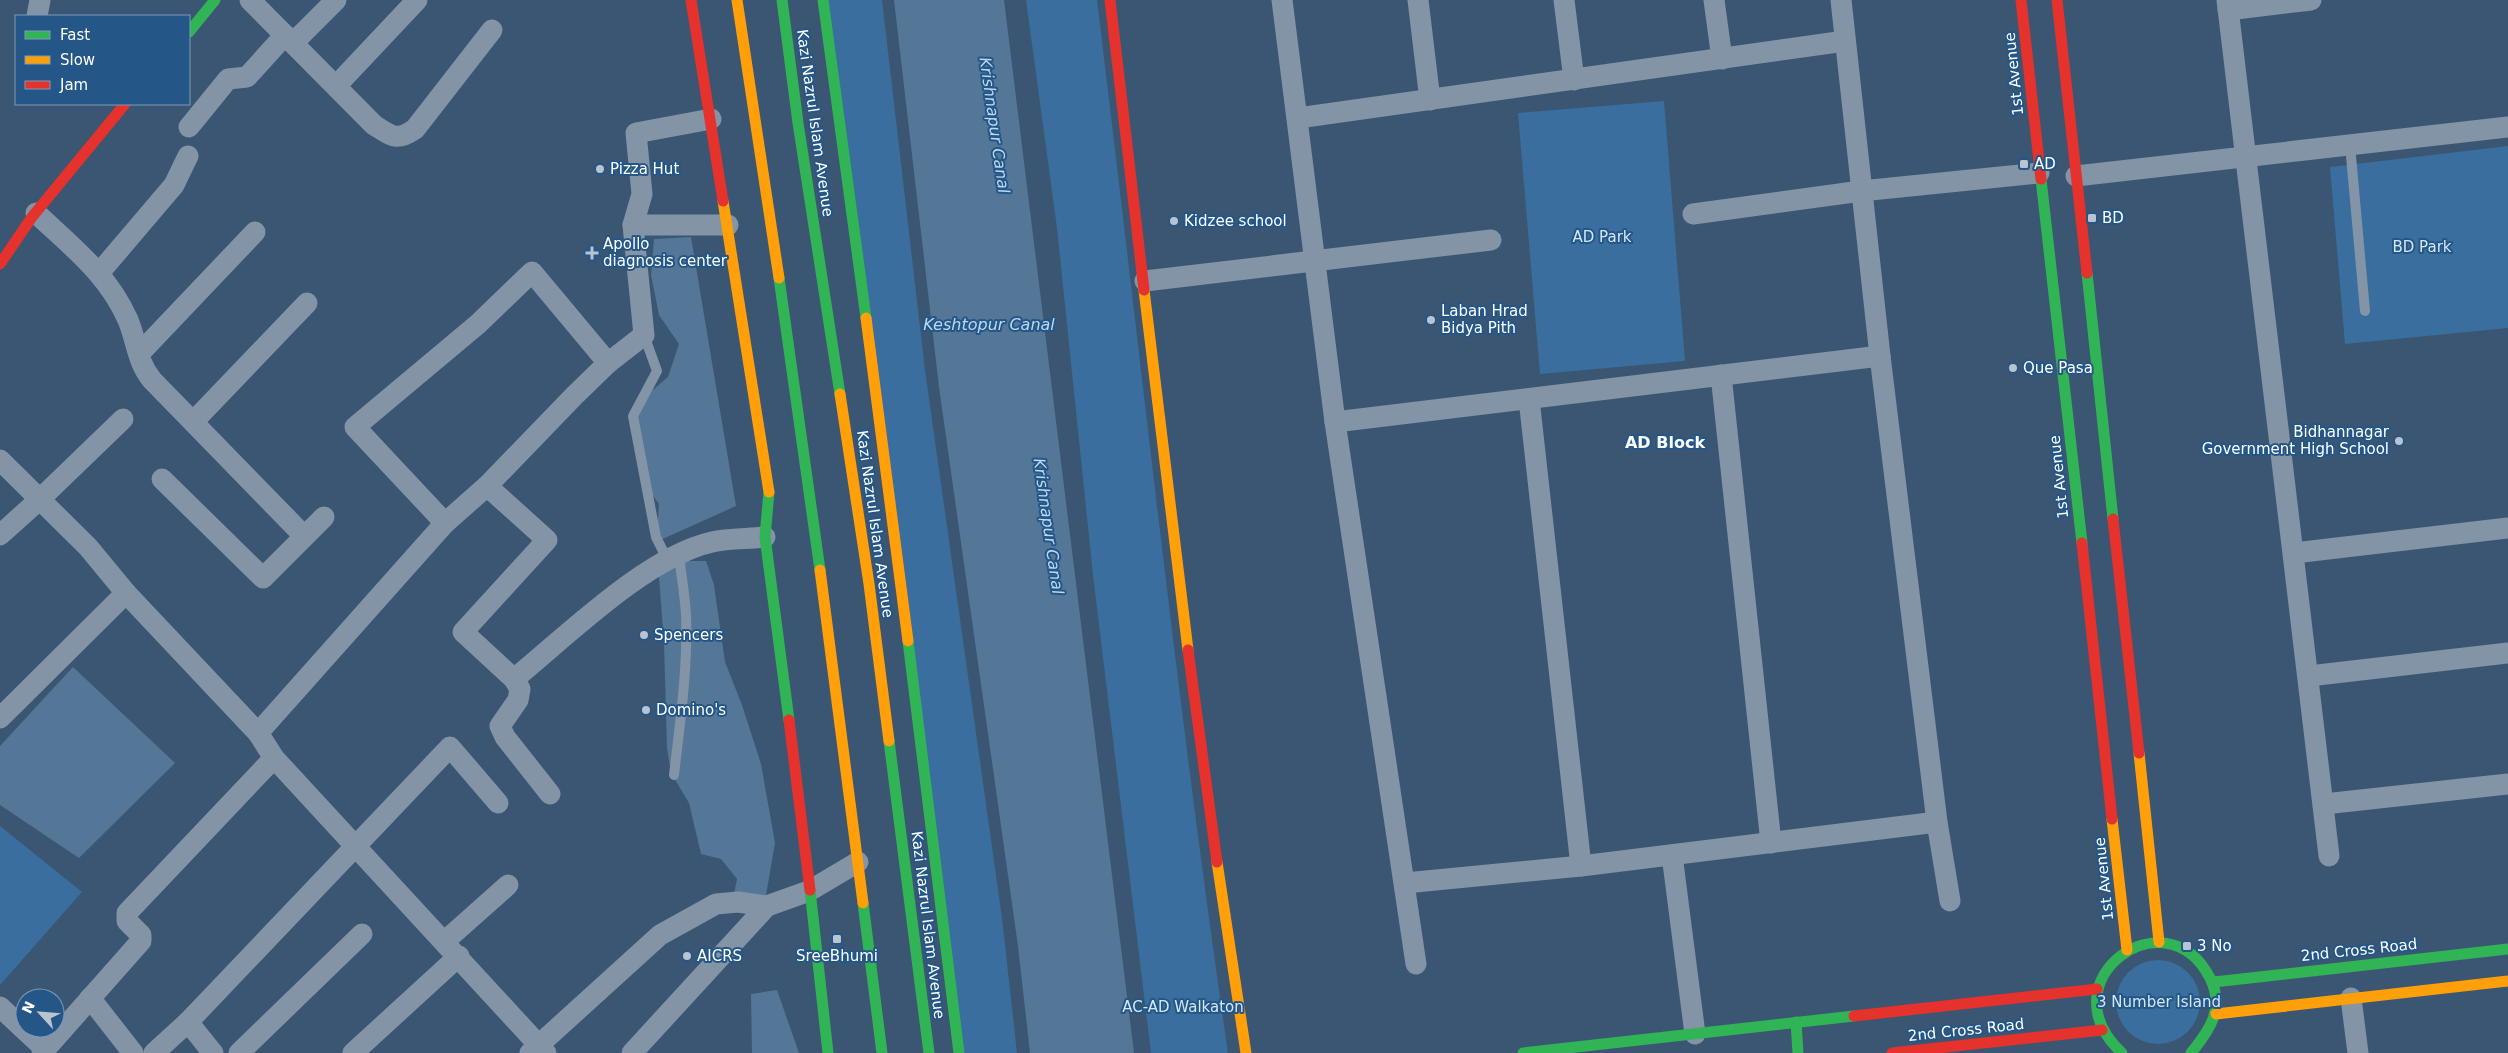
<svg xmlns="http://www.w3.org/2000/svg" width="2508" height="1053" font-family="'DejaVu Sans',sans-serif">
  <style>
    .green { fill: #396e9e }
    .water { fill: #547697 }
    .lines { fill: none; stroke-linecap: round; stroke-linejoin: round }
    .lane { stroke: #8294a6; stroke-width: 10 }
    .street { stroke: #8294a6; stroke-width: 21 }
    .fast { stroke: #30b455; stroke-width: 11 }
    .slow { stroke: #ff9f0a; stroke-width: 11 }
    .jam { stroke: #e5322d; stroke-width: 11 }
    .poi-dot { fill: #bac4ce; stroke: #245788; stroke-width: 2 }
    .labels { text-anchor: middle; stroke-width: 4; stroke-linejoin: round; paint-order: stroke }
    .street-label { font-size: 15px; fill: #fff; stroke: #245788 }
    .poi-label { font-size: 15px; fill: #fff; stroke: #245788; text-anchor: start }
    .park-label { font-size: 15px; fill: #d4e7f7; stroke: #245788 }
    .water-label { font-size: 16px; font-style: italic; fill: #bcd8f1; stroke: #245788 }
    .neighbourhood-label { font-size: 16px; font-weight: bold; fill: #fff; stroke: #245788 }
  </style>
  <rect width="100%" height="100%" fill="#3b5672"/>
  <!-- green -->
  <g class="green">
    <path d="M825,0H882L925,370L1002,918L1017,1053H954Z"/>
    <path d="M1026,0H1097C1140,351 1177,703 1228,1053H1151L1093,575L1057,228Z"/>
    <path d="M1664,101L1685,361L1540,374L1518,113Z"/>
    <path d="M2508,146V328L2345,344L2330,167Z"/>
    <path d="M0,826L82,892L0,985Z"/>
    <circle cx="2158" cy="1002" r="42"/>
  </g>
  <!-- water -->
  <g class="water">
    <path d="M894,0H1004L1134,1053H1030L1018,946L939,387Z"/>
    <path d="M691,237L736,506L656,542L659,504L651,493L632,411L647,395L668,377L679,344L659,315L651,275L654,239Z"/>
    <path d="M680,561H706L714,585L725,662L742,705L761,764L775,843L766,895L734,894L737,879L721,859L701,854L689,803L671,773L667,748L664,643L659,577Z"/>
    <path d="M73,667L175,763L79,858L0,805V746Z"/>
    <path d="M777,990L799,1053H752L751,994Z"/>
  </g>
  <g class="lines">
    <!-- lane -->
    <g class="lane">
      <path d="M2350,145L2365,311"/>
      <path d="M644,335L657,371L633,416L656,537L667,559"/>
      <path d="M674,775C680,722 688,669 686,615C685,595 681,575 679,554"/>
    </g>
    <!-- street -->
    <g class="street">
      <path d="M250,0L374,125C392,136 396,142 415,129L492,30"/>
      <path d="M1282,0L1335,422L1416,964"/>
      <path d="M1418,0L1430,100"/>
      <path d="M1564,0L1574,80"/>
      <path d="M1714,0L1722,59"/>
      <path d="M1841,0L1880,356L1937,822L1950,901"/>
      <path d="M2227,0L2329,856"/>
      <path d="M2228,10L2311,0"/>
      <path d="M37,16L40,0"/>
      <path d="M293,43L336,0"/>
      <path d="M336,86L417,0"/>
      <path d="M1298,118L1845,41"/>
      <path d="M189,127L228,79L247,77L285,35"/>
      <path d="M2076,176L2508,127"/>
      <path d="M36,213C71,246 108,274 128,320C137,342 137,362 152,380L304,536"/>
      <path d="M1693,214L1861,191L2039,173"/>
      <path d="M633,225H728"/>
      <path d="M100,272L174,185L188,156"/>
      <path d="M1145,281L1491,240"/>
      <path d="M139,354L255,232"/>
      <path d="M1721,375L1771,843"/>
      <path d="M1529,399L1581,866"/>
      <path d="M193,422L307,303"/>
      <path d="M1335,422L1880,356"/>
      <path d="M0,460L88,547L126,593L258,733L274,758L546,1053"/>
      <path d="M162,479L263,578L324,517"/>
      <path d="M487,486L547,540L463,632L514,679L520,689L518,700L500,726L505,737L550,794"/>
      <path d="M445,523L355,427L478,324L532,272L608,363"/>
      <path d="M0,535L39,500L123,419"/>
      <path d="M2294,553L2508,528"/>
      <path d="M2309,676L2508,653"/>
      <path d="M514,679C567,636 646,557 712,542C728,538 748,539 765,537"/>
      <path d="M0,718L126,593"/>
      <path d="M258,733L445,523L487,486L574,396L608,363L644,335L633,225L642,194L636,133L711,119"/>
      <path d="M2324,804L2508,784"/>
      <path d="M1672,855L1695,1034"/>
      <path d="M1405,883L1581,866L1937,822"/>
      <path d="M445,941L508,885"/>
      <path d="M90,998L133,1053"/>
      <path d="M2351,998L2358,1053"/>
      <path d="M0,1007L45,1049"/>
      <path d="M188,1022L213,1053"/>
      <path d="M42,1053L141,941V935L127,921V913L274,758"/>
      <path d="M154,1053L188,1022L450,747L498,803"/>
      <path d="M239,1053L362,934"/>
      <path d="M353,1053L459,956"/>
      <path d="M530,1053L660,935L716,904L738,902L767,906"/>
      <path d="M632,1053L767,906L809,891L858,862"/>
    </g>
    <!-- fast -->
    <g class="fast">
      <path d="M782,0L798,123L840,394"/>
      <path d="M823,0L866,318"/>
      <path d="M189,32L215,0"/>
      <path d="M2041,179L2082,543"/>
      <path d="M2087,273L2113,519"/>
      <path d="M779,278L820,570"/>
      <path d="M769,492L765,537L789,720"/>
      <path d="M908,641L959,1053"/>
      <path d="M889,741L929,1053"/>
      <path d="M810,890L828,1053"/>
      <path d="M863,903L882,1053"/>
      <path d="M2214,982L2508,949"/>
      <path d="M1796,1022L1798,1053"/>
      <path d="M1523,1053L1854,1016"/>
      <path d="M2122,1053C2044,981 2166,892 2210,978C2225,1008 2210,1030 2191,1053"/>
    </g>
    <!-- slow -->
    <g class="slow">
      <path d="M737,0L779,278"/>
      <path d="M723,201L769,492"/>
      <path d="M1144,290L1188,650"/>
      <path d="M866,318L908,641"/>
      <path d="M840,394L869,584L889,741"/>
      <path d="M820,570L863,903"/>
      <path d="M2139,753L2159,942"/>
      <path d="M2112,819L2127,950"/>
      <path d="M1217,862L1246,1053"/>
      <path d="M2216,1014L2508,981"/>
    </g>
    <!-- jam -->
    <g class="jam">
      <path d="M691,0L723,201"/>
      <path d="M1110,0L1144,290"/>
      <path d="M2021,0L2041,179"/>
      <path d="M2057,0L2087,273"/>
      <path d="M0,264L32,217L125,104"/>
      <path d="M2113,519L2139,753"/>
      <path d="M2082,543L2112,819"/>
      <path d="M1188,650L1217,862"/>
      <path d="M789,720L810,890"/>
      <path d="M1854,1016L2097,989"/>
      <path d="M1892,1053L2102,1030"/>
    </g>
  </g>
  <!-- markers -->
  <g class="poi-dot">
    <rect x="2019" y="159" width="10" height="10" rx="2.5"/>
    <circle cx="600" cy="169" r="5"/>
    <rect x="2087" y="213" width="10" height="10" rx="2.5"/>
    <circle cx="1174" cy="221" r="5"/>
    <path d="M589.5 245.5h5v5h5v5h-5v5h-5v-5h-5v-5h5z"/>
    <circle cx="1431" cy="320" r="5"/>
    <circle cx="2013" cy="368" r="5"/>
    <circle cx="2399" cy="441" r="5"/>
    <circle cx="644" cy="635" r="5"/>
    <circle cx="646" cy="710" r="5"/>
    <rect x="832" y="934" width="10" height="10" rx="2.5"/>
    <rect x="2182" y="941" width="10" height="10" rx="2.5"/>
    <circle cx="687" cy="956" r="5"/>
  </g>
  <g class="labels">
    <!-- street labels -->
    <g class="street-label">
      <text transform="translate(2014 74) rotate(-96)" y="5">1st Avenue</text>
      <text transform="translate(815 123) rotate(82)" y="5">Kazi Nazrul Islam Avenue</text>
      <text transform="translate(2059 477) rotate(-96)" y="5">1st Avenue</text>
      <text transform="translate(875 524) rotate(82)" y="5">Kazi Nazrul Islam Avenue</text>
      <text transform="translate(2104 879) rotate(-96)" y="5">1st Avenue</text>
      <text transform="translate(928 925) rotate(83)" y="5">Kazi Nazrul Islam Avenue</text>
      <text transform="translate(2359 950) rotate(-6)" y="5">2nd Cross Road</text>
      <text transform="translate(1966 1030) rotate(-6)" y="5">2nd Cross Road</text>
    </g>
    <!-- poi labels -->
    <g class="poi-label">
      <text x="2034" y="169">AD</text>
      <text x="610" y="174">Pizza Hut</text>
      <text x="2102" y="223">BD</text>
      <text x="1184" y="226">Kidzee school</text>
      <text x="603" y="249">Apollo<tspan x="603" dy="17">diagnosis center</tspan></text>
      <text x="1441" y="316">Laban Hrad<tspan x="1441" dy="17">Bidya Pith</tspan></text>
      <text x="2023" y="373">Que Pasa</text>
      <text x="2389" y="437" text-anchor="end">Bidhannagar<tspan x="2389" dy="17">Government High School</tspan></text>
      <text x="654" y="640">Spencers</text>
      <text x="656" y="715">Domino's</text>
      <text x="2197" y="951">3 No</text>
      <text x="697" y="961">AICRS</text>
      <text x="837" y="961" text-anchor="middle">SreeBhumi</text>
    </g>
    <!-- park labels -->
    <g class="park-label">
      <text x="1602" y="242">AD Park</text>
      <text x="2422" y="252">BD Park</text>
      <text x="2159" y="1007">3 Number Island</text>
      <text x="1183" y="1012">AC-AD Walkaton</text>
    </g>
    <!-- water labels -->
    <g class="water-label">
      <text transform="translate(995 125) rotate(82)" y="6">Krishnapur Canal</text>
      <text x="989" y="330">Keshtopur Canal</text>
      <text transform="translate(1049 526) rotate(82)" y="6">Krishnapur Canal</text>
    </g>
    <!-- neighbourhood labels -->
    <g class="neighbourhood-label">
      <text x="1665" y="448">AD Block</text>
    </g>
  </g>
  <!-- legend -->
  <rect x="15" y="15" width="175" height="90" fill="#245788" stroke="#7c9ab8"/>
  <rect x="25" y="31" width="25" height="8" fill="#30b455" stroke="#7c9ab8"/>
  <text x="60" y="40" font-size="15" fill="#ffffff">Fast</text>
  <rect x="25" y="56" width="25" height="8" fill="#ff9f0a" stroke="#7c9ab8"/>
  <text x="60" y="65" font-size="15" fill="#ffffff">Slow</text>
  <rect x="25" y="81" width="25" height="8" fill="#e5322d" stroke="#7c9ab8"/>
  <text x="60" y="90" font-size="15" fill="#ffffff">Jam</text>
  <!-- north arrow -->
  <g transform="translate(40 1013) rotate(296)"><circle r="24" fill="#245788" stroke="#7c9ab8"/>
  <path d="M0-4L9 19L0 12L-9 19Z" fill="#bac4ce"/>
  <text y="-8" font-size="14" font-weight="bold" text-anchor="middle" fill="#ffffff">N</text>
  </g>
</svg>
